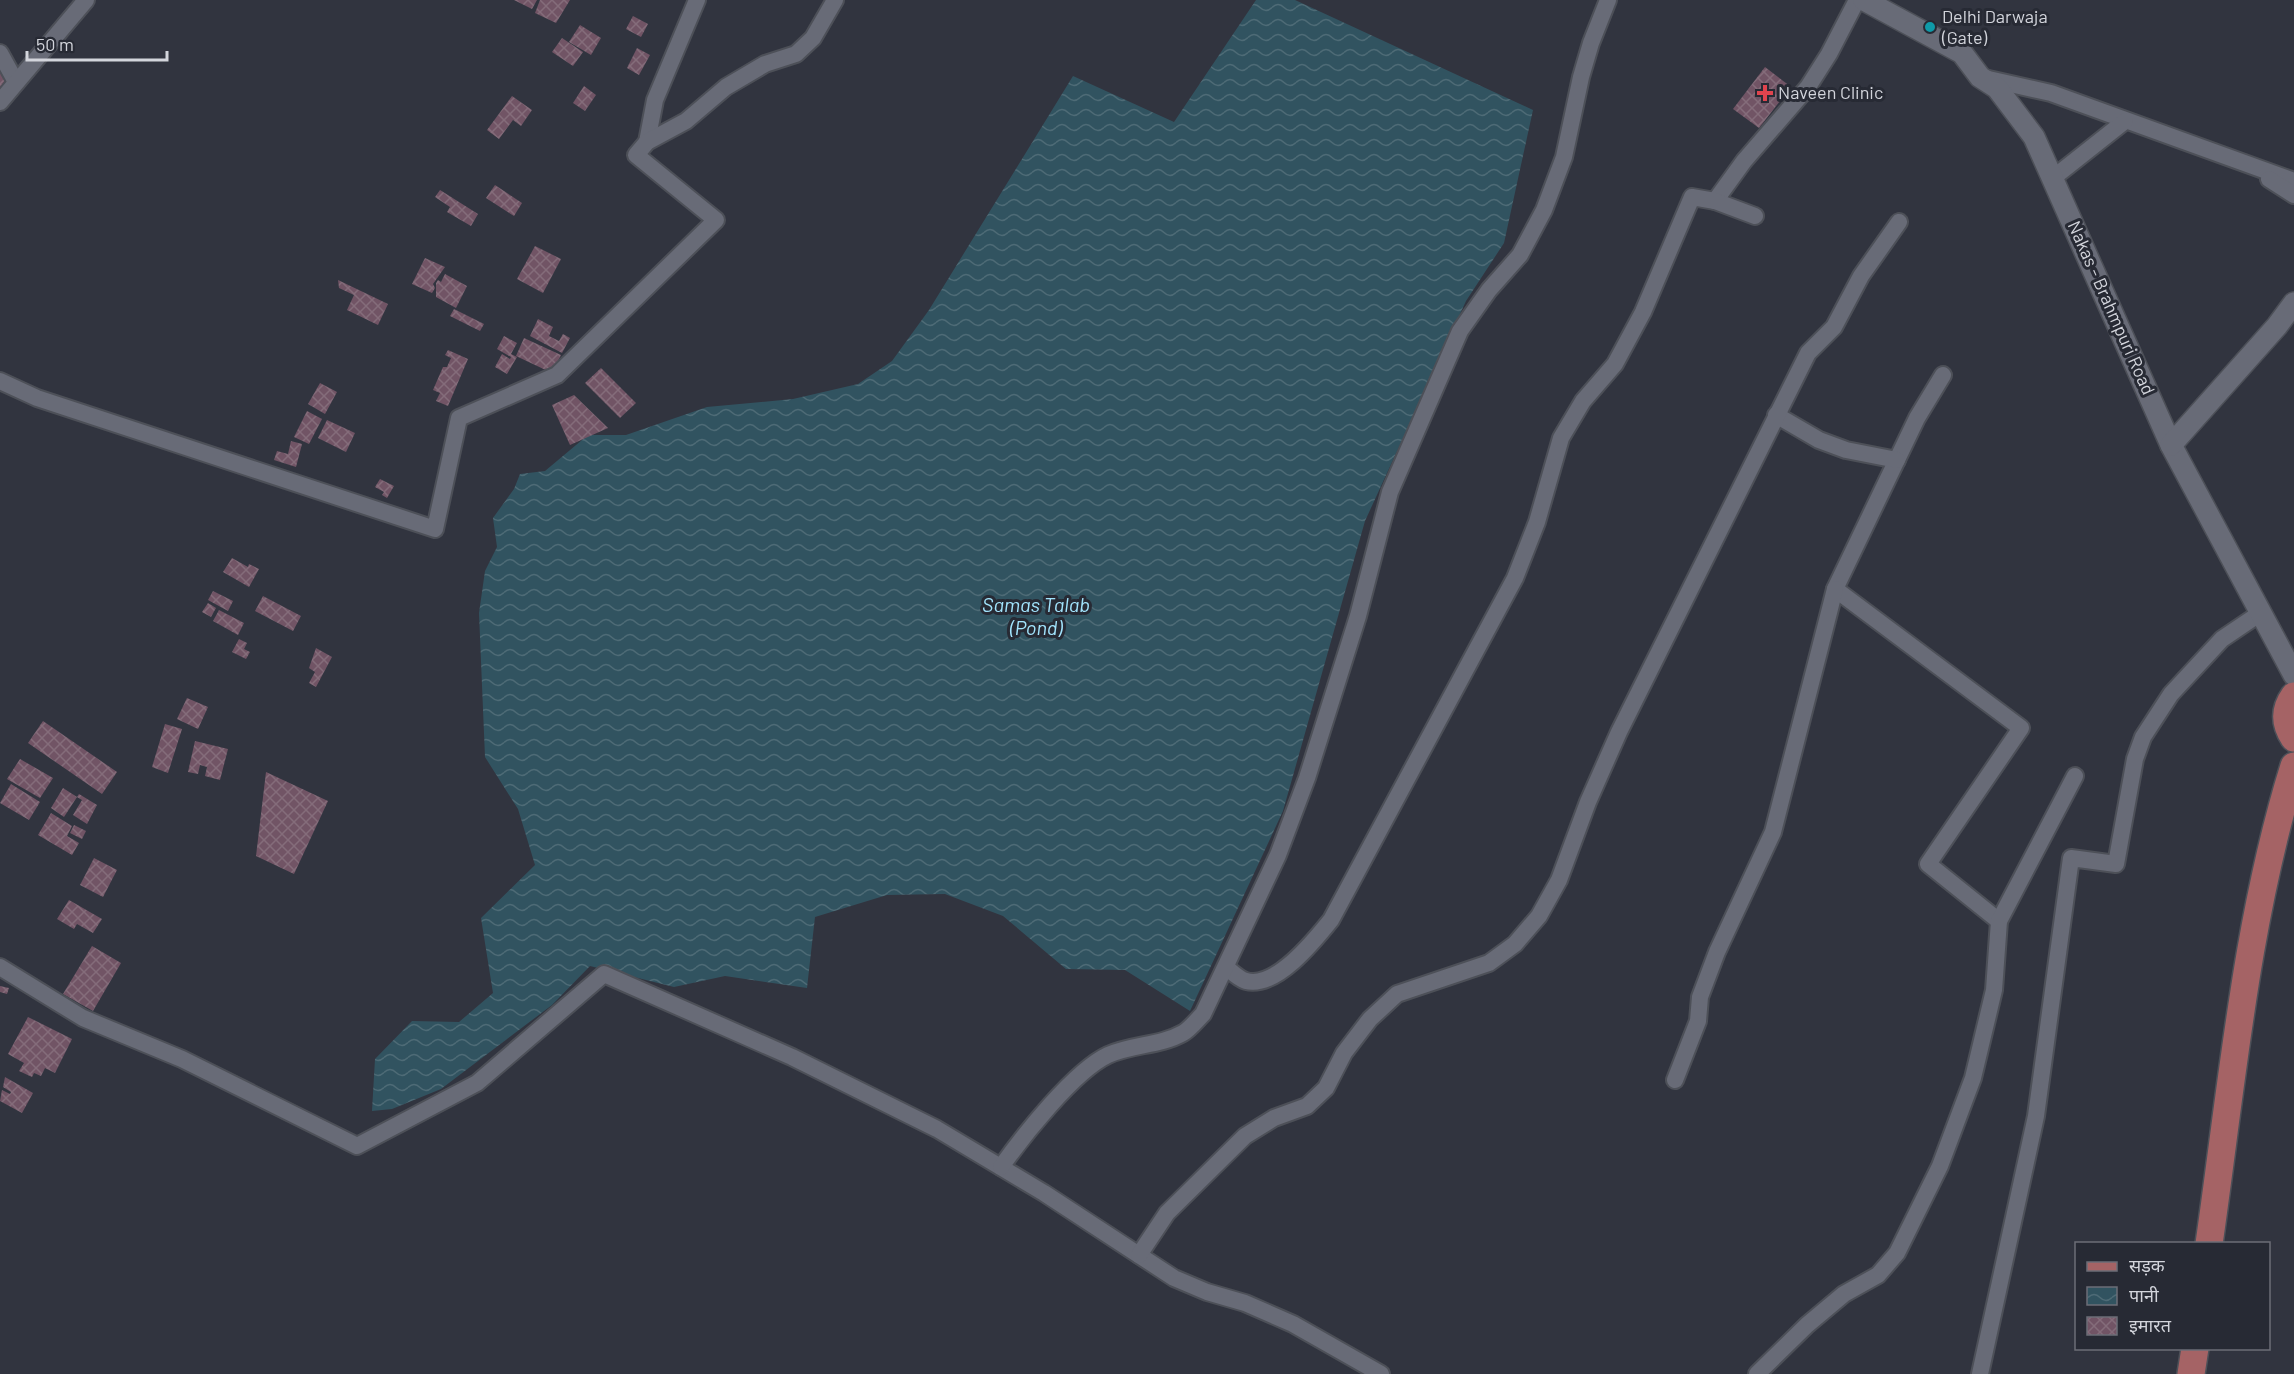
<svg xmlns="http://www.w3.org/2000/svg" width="2294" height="1374" font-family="Barlow,'Noto Sans Devanagari',sans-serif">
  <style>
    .water { fill: url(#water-waves) }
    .building { fill: url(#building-cross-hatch) }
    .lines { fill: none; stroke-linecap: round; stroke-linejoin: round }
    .minor-casing { stroke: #4d5058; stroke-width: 20 }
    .tertiary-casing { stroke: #4d5058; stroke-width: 24 }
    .primary-casing { stroke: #4d5058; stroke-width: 30 }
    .minor { stroke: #686b77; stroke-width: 16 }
    .tertiary { stroke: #686b77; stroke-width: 21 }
    .primary { stroke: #a56365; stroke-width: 27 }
    .culture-dot { fill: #0f9aa8; stroke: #272a34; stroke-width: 2 }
    .health-dot { fill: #e0444e; stroke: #272a34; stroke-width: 2 }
    .labels { text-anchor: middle; stroke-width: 6; stroke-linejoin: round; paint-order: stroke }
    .poi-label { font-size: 18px; fill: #d3d5dc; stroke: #272a34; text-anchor: start }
    .street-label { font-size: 18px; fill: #d3d5dc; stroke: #272a34 }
    .water-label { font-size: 20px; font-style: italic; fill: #a2e4fd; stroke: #272a34 }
  </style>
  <defs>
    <pattern id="water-waves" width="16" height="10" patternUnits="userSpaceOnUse" patternTransform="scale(1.5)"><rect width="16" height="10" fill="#315360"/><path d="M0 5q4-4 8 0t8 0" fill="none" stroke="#4e6b76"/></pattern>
    <pattern id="building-cross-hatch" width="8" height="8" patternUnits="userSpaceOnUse" patternTransform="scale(1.5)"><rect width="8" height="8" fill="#715465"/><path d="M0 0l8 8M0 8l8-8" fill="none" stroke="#846c7a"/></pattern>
  </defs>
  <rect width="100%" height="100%" fill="#31343f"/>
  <!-- water -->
  <path class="water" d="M1256,0H1295L1533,110L1504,243L1466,301L1365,521L1283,811L1190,1011L1125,970L1066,969L1003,916L945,894L887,895L815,917L807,988L725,976L674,987L590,966L552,1005L441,1089L392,1109L372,1111L375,1059L412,1021L459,1022L493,993L481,918L535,865L518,809L485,757L479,613L485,571L497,547L493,518L514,489L520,474L545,471L588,435H626L707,407L793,399L858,384L892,361L929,310L1073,76L1174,122Z"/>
  <!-- building -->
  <g class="building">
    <path d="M514,0H537L532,9Z"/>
    <path d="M540,0H570L556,23L535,13Z"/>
    <path d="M633,16L648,24L641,37L626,29Z"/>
    <path d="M580,25L601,38L591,55L569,42Z"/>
    <path d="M562,38L583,52L573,66L552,52Z"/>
    <path d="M637,48L650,55L639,75L627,68Z"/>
    <path d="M1765,67L1791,87L1759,128L1733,109Z"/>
    <path d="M0,73L7,78L0,88Z"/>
    <path d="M584,86L596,95L585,111L573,103Z"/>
    <path d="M512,96L532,110L521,126L513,120L499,139L487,130Z"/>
    <path d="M495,185L522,203L514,216L486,198Z"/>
    <path d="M440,190L478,214L471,226L447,212L450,207L435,197Z"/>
    <path d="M535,246L561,259L543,293L517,279Z"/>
    <path d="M425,258L445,267L433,284L435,288L432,293L412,284Z"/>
    <path d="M445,274L467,286L456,308L436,297V283L438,280L441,282Z"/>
    <path d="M338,280L388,304L378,325L347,310L354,295L339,288Z"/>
    <path d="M454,309L484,324L480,331L450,316Z"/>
    <path d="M538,319L553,327L549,336L559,341L563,334L570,338L562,353L530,336Z"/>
    <path d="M504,336L517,343L511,354L517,357L507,374L495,367L502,354L510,359L511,357L497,349Z"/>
    <path d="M524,338L561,355L552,373L516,356Z"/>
    <path d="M448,350L468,359L448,406L436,401L440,393L433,390L443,367H447L451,358L445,355Z"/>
    <path d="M601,368L636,403L620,418L585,383Z"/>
    <path d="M320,383L337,392L325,414L308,404Z"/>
    <path d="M574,395L608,428L570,445L552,405Z"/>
    <path d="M307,411L322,419L309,444L294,437Z"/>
    <path d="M327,420L355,433L346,452L318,438Z"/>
    <path d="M291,441L302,444L296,467L274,460L277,451L288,454Z"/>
    <path d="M380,479L394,486L387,498L382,495L384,492L375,487Z"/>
    <path d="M232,558L248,567L249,564L259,569L249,587L223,572Z"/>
    <path d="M213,591L233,601L228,611L208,600Z"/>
    <path d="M263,596L301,616L293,631L255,611Z"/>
    <path d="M208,603L216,608L211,617L202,612Z"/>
    <path d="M219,610L244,623L238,635L213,621Z"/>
    <path d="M239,639L247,643L244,649L250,652L246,659L232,652Z"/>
    <path d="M316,648L332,657L316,687L309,683L315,672L309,668Z"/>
    <path d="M187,698L208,707L198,729L177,719Z"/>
    <path d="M43,721L117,772L102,794L28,743Z"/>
    <path d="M165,724L182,729L168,773L152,767Z"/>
    <path d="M195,741L228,749L220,780L205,776L207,767L200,765L198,774L188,772Z"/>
    <path d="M20,759L53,778L40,798L7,779Z"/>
    <path d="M266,772L328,801L294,874L256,856Z"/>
    <path d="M11,784L40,802L29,820L0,803Z"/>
    <path d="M63,788L77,797L64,817L51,808Z"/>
    <path d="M79,794L97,805L87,824L73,815L82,800L77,797Z"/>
    <path d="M51,813L72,826L67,836L79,843L72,855L38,835Z"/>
    <path d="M74,825L86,831L82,839L70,833Z"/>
    <path d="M94,858L117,870L103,897L80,885Z"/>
    <path d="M69,900L102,919L93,933L77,924L74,929L57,919Z"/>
    <path d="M92,946L121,963L93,1011L63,994Z"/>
    <path d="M0,986L9,988L7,994L0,992Z"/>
    <path d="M28,1017L72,1039L55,1073L45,1068L41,1076L34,1073L32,1077L19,1071L24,1063L8,1054Z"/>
    <path d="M5,1077L33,1093L22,1113L0,1101L2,1090L10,1094L11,1092L3,1087Z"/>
  </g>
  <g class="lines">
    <defs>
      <g id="minor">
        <path d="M0,53L16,82"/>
        <path d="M1984,78L2051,93L2294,181"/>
        <path d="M0,102L86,0"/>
        <path d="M647,142L655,100L697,0"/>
        <path d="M2053,178L2125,121"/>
        <path d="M2269,179L2294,195"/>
        <path d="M1715,201L1744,161L1808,87L1829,54L1857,0"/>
        <path d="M1943,375L1917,418L1835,589L2021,728L1928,864L1999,921"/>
        <path d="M0,381L37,398L435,529L459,418L557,375L716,220L636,155L647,142L686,121L726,87L765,64L796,54L813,38L835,0"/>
        <path d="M1776,415L1819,440L1846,450L1897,460"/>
        <path d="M0,967L83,1018L182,1059L357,1146L477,1083L604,974L792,1057L937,1129L1044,1193L1174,1278L1207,1292L1245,1303L1293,1324L1381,1374"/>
        <path d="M1226,967C1232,972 1239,979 1246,981C1276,989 1315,940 1331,920L1515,578L1537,522L1561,438L1583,401L1615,364L1643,312L1692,197L1715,201L1755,216"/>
        <path d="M1675,1080L1698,1021L1700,997L1717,952L1773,832L1835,589"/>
        <path d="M1001,1167C1023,1136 1074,1071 1108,1055C1132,1044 1160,1046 1183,1033C1190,1029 1197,1020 1203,1014L1278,855L1307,778L1358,616L1390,492L1460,331L1489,290L1520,255L1544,210L1564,157L1581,77L1591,43L1608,0"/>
        <path d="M1139,1255L1167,1213L1245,1136L1274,1118L1307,1106L1326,1088L1344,1053L1370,1019L1397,994L1489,963L1515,944L1539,916L1559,880L1588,802L1619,732L1808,353L1834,327L1861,276L1899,222"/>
        <path d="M1757,1374L1807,1325L1844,1294L1878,1275L1897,1253L1940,1166L1973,1078L1994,990L1999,921L2075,776"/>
        <path d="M1980,1374L2036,1116L2071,858L2116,864L2135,759L2143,737L2171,694L2222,639L2259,614"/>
      </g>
      <g id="tertiary">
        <path d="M1864,0L1962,53L1980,77L1997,88L2034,137L2171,445L2294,675"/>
        <path d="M2171,445L2277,326L2294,303"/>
      </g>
      <g id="primary">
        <path d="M2294,696C2284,710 2285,724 2294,738"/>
        <path d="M2209,1244C2232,1084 2246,920 2294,766"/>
        <path d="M2191,1374L2195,1348"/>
      </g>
    </defs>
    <!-- minor casing -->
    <use href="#minor" class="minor-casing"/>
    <!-- tertiary casing -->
    <use href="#tertiary" class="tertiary-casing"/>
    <!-- primary casing -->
    <use href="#primary" class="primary-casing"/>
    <!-- minor -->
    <use href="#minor" class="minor"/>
    <!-- tertiary -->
    <use href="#tertiary" class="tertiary"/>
    <!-- primary -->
    <use href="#primary" class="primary"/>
  </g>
  <!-- markers -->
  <circle class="culture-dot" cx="1930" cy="27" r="6"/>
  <path class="health-dot" d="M1762 84h6v6h6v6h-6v6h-6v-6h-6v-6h6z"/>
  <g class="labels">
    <!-- poi labels -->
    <g class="poi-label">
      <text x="1942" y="23">Delhi Darwaja<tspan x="1942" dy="21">(Gate)</tspan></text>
      <text x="1778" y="99">Naveen Clinic</text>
    </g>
    <!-- street labels -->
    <g class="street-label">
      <text transform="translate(2111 308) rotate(66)" y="6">Nakas - Brahmpuri Road</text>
    </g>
    <!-- water labels -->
    <g class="water-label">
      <text x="1036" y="612">Samas Talab<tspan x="1036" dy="23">(Pond)</tspan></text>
    </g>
  </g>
  <!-- legend -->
  <rect x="2075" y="1242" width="195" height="108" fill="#272a34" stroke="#6c6e77" stroke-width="1.5"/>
  <rect x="2087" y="1262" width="30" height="9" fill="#a56365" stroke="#6c6e77" stroke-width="1.5"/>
  <text x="2129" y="1272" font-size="18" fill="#d3d5dc">सड़क</text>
  <rect x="2087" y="1287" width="30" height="18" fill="url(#water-waves)" stroke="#6c6e77" stroke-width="1.5"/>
  <text x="2129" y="1302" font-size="18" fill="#d3d5dc">पानी</text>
  <rect x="2087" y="1317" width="30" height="18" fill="url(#building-cross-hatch)" stroke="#6c6e77" stroke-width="1.5"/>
  <text x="2129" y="1332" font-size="18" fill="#d3d5dc">इमारत</text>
  <!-- scale -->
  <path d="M27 51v9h140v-9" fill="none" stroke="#d3d5dc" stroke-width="3"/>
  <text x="36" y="51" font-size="18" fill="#d3d5dc" stroke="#272a34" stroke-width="4.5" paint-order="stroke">50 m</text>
</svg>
